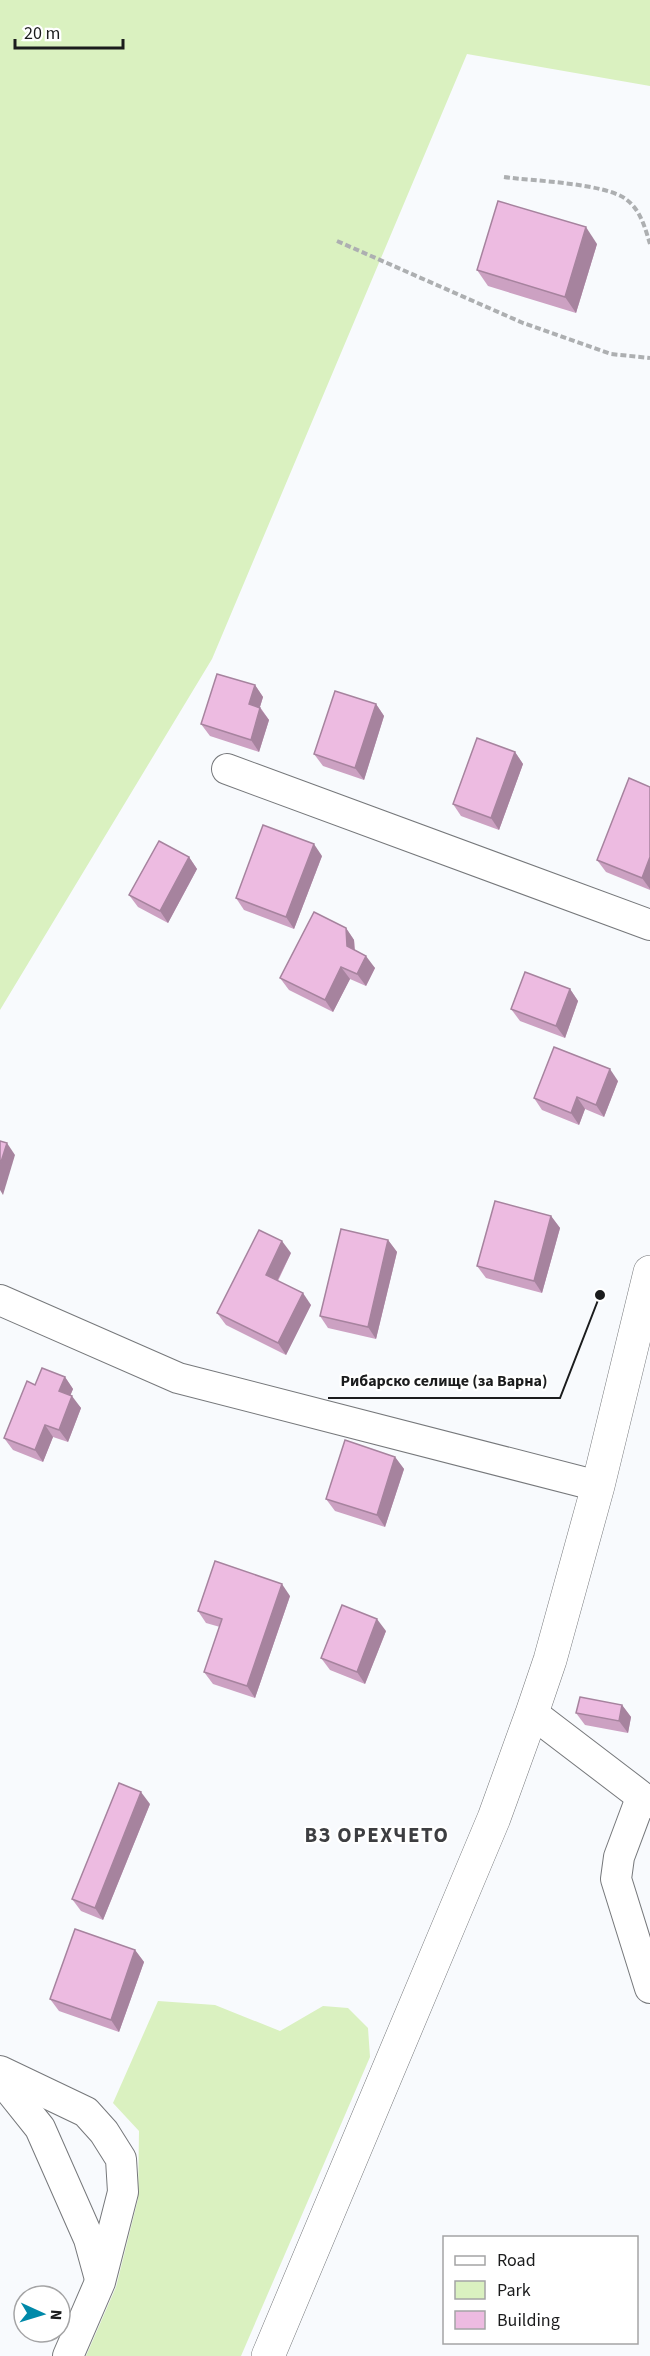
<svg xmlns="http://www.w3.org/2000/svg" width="650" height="2356" font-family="'Source Sans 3',sans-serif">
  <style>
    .green { fill: #daf1c0 }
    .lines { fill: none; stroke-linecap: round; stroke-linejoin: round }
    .minor-casing { stroke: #76787b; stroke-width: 32 }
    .tertiary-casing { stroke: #76787b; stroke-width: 34 }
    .path { stroke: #adafb1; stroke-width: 4; stroke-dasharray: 6 3; stroke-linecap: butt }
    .minor { stroke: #fff; stroke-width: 30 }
    .tertiary { stroke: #fff; stroke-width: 33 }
    .wall { fill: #cca1c2 }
    .shaded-wall { fill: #a6839e }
    .building { fill: #edbbe1; stroke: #a6839e; stroke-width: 1.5 }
    .labels { text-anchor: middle; stroke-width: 4.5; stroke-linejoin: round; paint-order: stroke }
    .district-label { font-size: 21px; font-weight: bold; letter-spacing: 1.5px; fill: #3d3e41; stroke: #fff }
    .leader { fill: none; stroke: #1b1c1d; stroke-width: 2 }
    .callout-dot { fill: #1b1c1d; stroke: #fff; stroke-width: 2 }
    .callout-label { font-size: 16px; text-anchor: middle; font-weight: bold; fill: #1b1c1d; stroke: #fff; stroke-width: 4.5; stroke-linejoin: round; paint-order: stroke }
  </style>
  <rect width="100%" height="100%" fill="#f8fafd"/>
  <!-- green -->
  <g class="green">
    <path d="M0,0H650V86L467,54L212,659L0,1010Z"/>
    <path d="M158,2001L215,2005L280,2031L323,2006L348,2008L368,2028L370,2057L241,2356H86L116,2287L138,2199L139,2131L113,2103Z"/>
  </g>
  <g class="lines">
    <defs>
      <g id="minor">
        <path d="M227,769L650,925"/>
        <path d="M0,1300L178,1378L598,1486"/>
        <path d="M532,1713L650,1803"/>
        <path d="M641,1798L619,1857L616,1879L650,1988"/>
        <path d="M0,2071L86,2112L104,2132L121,2159L123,2192L100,2282L68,2356"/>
        <path d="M0,2078L40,2128L89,2239L100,2279"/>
      </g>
      <path id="tertiary" d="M268,2356L494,1818L532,1713L550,1660L598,1486L650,1272"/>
    </defs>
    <!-- minor casing -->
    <use href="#minor" class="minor-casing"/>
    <!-- tertiary casing -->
    <use href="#tertiary" class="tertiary-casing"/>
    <!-- path -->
    <g class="path">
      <path d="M504,177C532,181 607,183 627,200C641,211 645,228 650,244"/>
      <path d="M337,241L523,323L611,354L650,358"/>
    </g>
    <!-- minor -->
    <use href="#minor" class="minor"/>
    <!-- tertiary -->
    <use href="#tertiary" class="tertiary"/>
  </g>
  <!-- wall -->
  <g class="wall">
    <path d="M597,244L576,313L488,286L477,270Z"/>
    <path d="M255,685L263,697L260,707L269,720L259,752L210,736L201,724Z"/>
    <path d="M376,704L384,716L364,780L323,766L314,754Z"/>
    <path d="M515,752L523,764L499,830L461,816L453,804Z"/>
    <path d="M650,787V890L606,872L597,860Z"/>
    <path d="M322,856L294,929L244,910L236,898Z"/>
    <path d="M189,857L197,869L168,923L138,907L129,895Z"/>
    <path d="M346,928L354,940L355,950L375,968L366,986L350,979L333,1012L289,990L280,978Z"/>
    <path d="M570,989L578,1001L565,1038L520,1021L511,1009Z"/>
    <path d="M618,1081L604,1117L585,1109L579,1125L542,1110L534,1098Z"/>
    <path d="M551,1216L560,1228L542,1293L486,1278L477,1266Z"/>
    <path d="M388,1240L397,1252L376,1339L328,1328L320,1316Z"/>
    <path d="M291,1253L278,1281L311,1305L286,1355L226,1325L217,1313Z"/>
    <path d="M65,1377L73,1389L70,1396L81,1408L68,1442L53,1437L43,1462L13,1450L4,1438L35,1385Z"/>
    <path d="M395,1457L404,1469L385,1527L335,1511L326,1499Z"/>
    <path d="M290,1596L255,1698L213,1684L204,1672L220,1627L206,1623L198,1611Z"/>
    <path d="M386,1631L365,1684L330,1670L321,1658Z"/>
    <path d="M622,1705L631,1717L628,1733L585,1725L576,1713Z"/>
    <path d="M150,1804L103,1920L81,1911L72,1899Z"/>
    <path d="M135,1950L144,1962L119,2032L59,2011L50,1999Z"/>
  </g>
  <!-- shaded-wall -->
  <g class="shaded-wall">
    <path d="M586,227L597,244L576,313L565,297Z"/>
    <path d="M255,685L263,697L257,716L249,704Z"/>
    <path d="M376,704L384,716L364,780L355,768Z"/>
    <path d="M260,708L269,720L259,752L251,740Z"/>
    <path d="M515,752L523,764L499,830L491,818Z"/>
    <path d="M314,844L322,856L294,929L286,917Z"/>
    <path d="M189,857L197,869L168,923L160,911Z"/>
    <path d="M650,857V889L642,878Z"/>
    <path d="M346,928L354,940L355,958L347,946Z"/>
    <path d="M366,956L375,968L366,986L357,974Z"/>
    <path d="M341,967L350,979L333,1012L325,1000Z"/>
    <path d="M570,989L578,1001L565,1038L556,1026Z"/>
    <path d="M610,1069L618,1081L604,1117L596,1105Z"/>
    <path d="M577,1097L585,1109L579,1125L571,1113Z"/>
    <path d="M7,1143L15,1155L3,1195L0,1190V1165Z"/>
    <path d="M551,1216L560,1228L542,1293L534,1281Z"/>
    <path d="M388,1240L397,1252L376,1339L368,1327Z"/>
    <path d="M282,1241L291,1253L274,1287L266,1275Z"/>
    <path d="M303,1293L311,1305L286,1355L278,1343Z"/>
    <path d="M65,1377L73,1389L67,1403L59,1391Z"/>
    <path d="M72,1396L81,1408L68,1442L59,1430Z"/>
    <path d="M45,1425L53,1437L43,1462L35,1450Z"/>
    <path d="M395,1457L404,1469L385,1527L377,1515Z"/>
    <path d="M282,1584L290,1596L255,1698L247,1686Z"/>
    <path d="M377,1619L386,1631L365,1684L357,1672Z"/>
    <path d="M622,1705L631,1717L628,1733L619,1721Z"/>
    <path d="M141,1792L150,1804L103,1920L95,1908Z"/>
    <path d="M135,1950L144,1962L119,2032L111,2020Z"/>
  </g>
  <!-- building -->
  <g class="building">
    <path d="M498,201L586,227L565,297L477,270Z"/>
    <path d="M217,674L255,685L249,704L260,708L251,740L201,724Z"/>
    <path d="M335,691L376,704L355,768L314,754Z"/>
    <path d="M477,738L515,752L491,818L453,804Z"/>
    <path d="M629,778L650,787V857L642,878L597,860Z"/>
    <path d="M263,825L314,844L286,917L236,898Z"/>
    <path d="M159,841L189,857L160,911L129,895Z"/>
    <path d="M314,912L346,928L347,946L366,956L357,974L341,967L325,1000L280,978Z"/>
    <path d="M525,972L570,989L556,1026L511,1009Z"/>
    <path d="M554,1047L610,1069L596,1105L577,1097L571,1113L534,1098Z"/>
    <path d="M0,1141L7,1143L0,1165Z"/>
    <path d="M495,1201L551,1216L534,1281L477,1266Z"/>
    <path d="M341,1229L388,1240L368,1327L320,1316Z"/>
    <path d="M259,1230L282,1241L266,1275L303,1293L278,1343L217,1313Z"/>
    <path d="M42,1368L65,1377L59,1391L72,1396L59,1430L45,1425L35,1450L4,1438L27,1381L35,1385Z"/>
    <path d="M345,1440L395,1457L377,1515L326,1499Z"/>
    <path d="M215,1561L282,1584L247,1686L204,1672L222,1619L198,1611Z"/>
    <path d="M342,1605L377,1619L357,1672L321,1658Z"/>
    <path d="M580,1697L622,1705L619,1721L576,1713Z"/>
    <path d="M119,1783L141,1792L95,1908L72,1899Z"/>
    <path d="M75,1929L135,1950L111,2020L50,1999Z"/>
  </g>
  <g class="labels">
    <!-- district labels -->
    <g class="district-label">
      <text x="377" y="1842">ВЗ ОРЕХЧЕТО</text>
    </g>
  </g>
  <!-- callouts -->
  <path class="leader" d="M600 1295L560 1398H328"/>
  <circle class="callout-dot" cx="600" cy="1295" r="6"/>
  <g class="callout-label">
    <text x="444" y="1386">Рибарско селище (за Варна)</text>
  </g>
  <!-- legend -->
  <rect x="443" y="2236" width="195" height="108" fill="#ffffff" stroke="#a4a4a5" stroke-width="1.5"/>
  <rect x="455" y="2256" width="30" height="9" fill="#ffffff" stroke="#a4a4a5" stroke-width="1.5"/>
  <text x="497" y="2266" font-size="18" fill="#1b1c1d">Road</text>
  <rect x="455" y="2281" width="30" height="18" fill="#daf1c0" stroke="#a4a4a5" stroke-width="1.5"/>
  <text x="497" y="2296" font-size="18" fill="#1b1c1d">Park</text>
  <rect x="455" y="2311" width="30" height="18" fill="#edbbe1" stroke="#a4a4a5" stroke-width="1.5"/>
  <text x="497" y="2326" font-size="18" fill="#1b1c1d">Building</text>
  <!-- north arrow -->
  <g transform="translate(42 2314) rotate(94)"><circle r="28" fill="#ffffff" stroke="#a4a4a5" stroke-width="1.5"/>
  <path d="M0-4.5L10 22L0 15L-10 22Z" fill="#0089a9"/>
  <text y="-9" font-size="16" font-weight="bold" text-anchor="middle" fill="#1b1c1d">N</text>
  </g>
  <!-- scale -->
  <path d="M15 39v9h108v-9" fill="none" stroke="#1b1c1d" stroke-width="3"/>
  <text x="24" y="39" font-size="18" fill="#1b1c1d" stroke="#ffffff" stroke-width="4.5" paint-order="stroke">20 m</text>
</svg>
